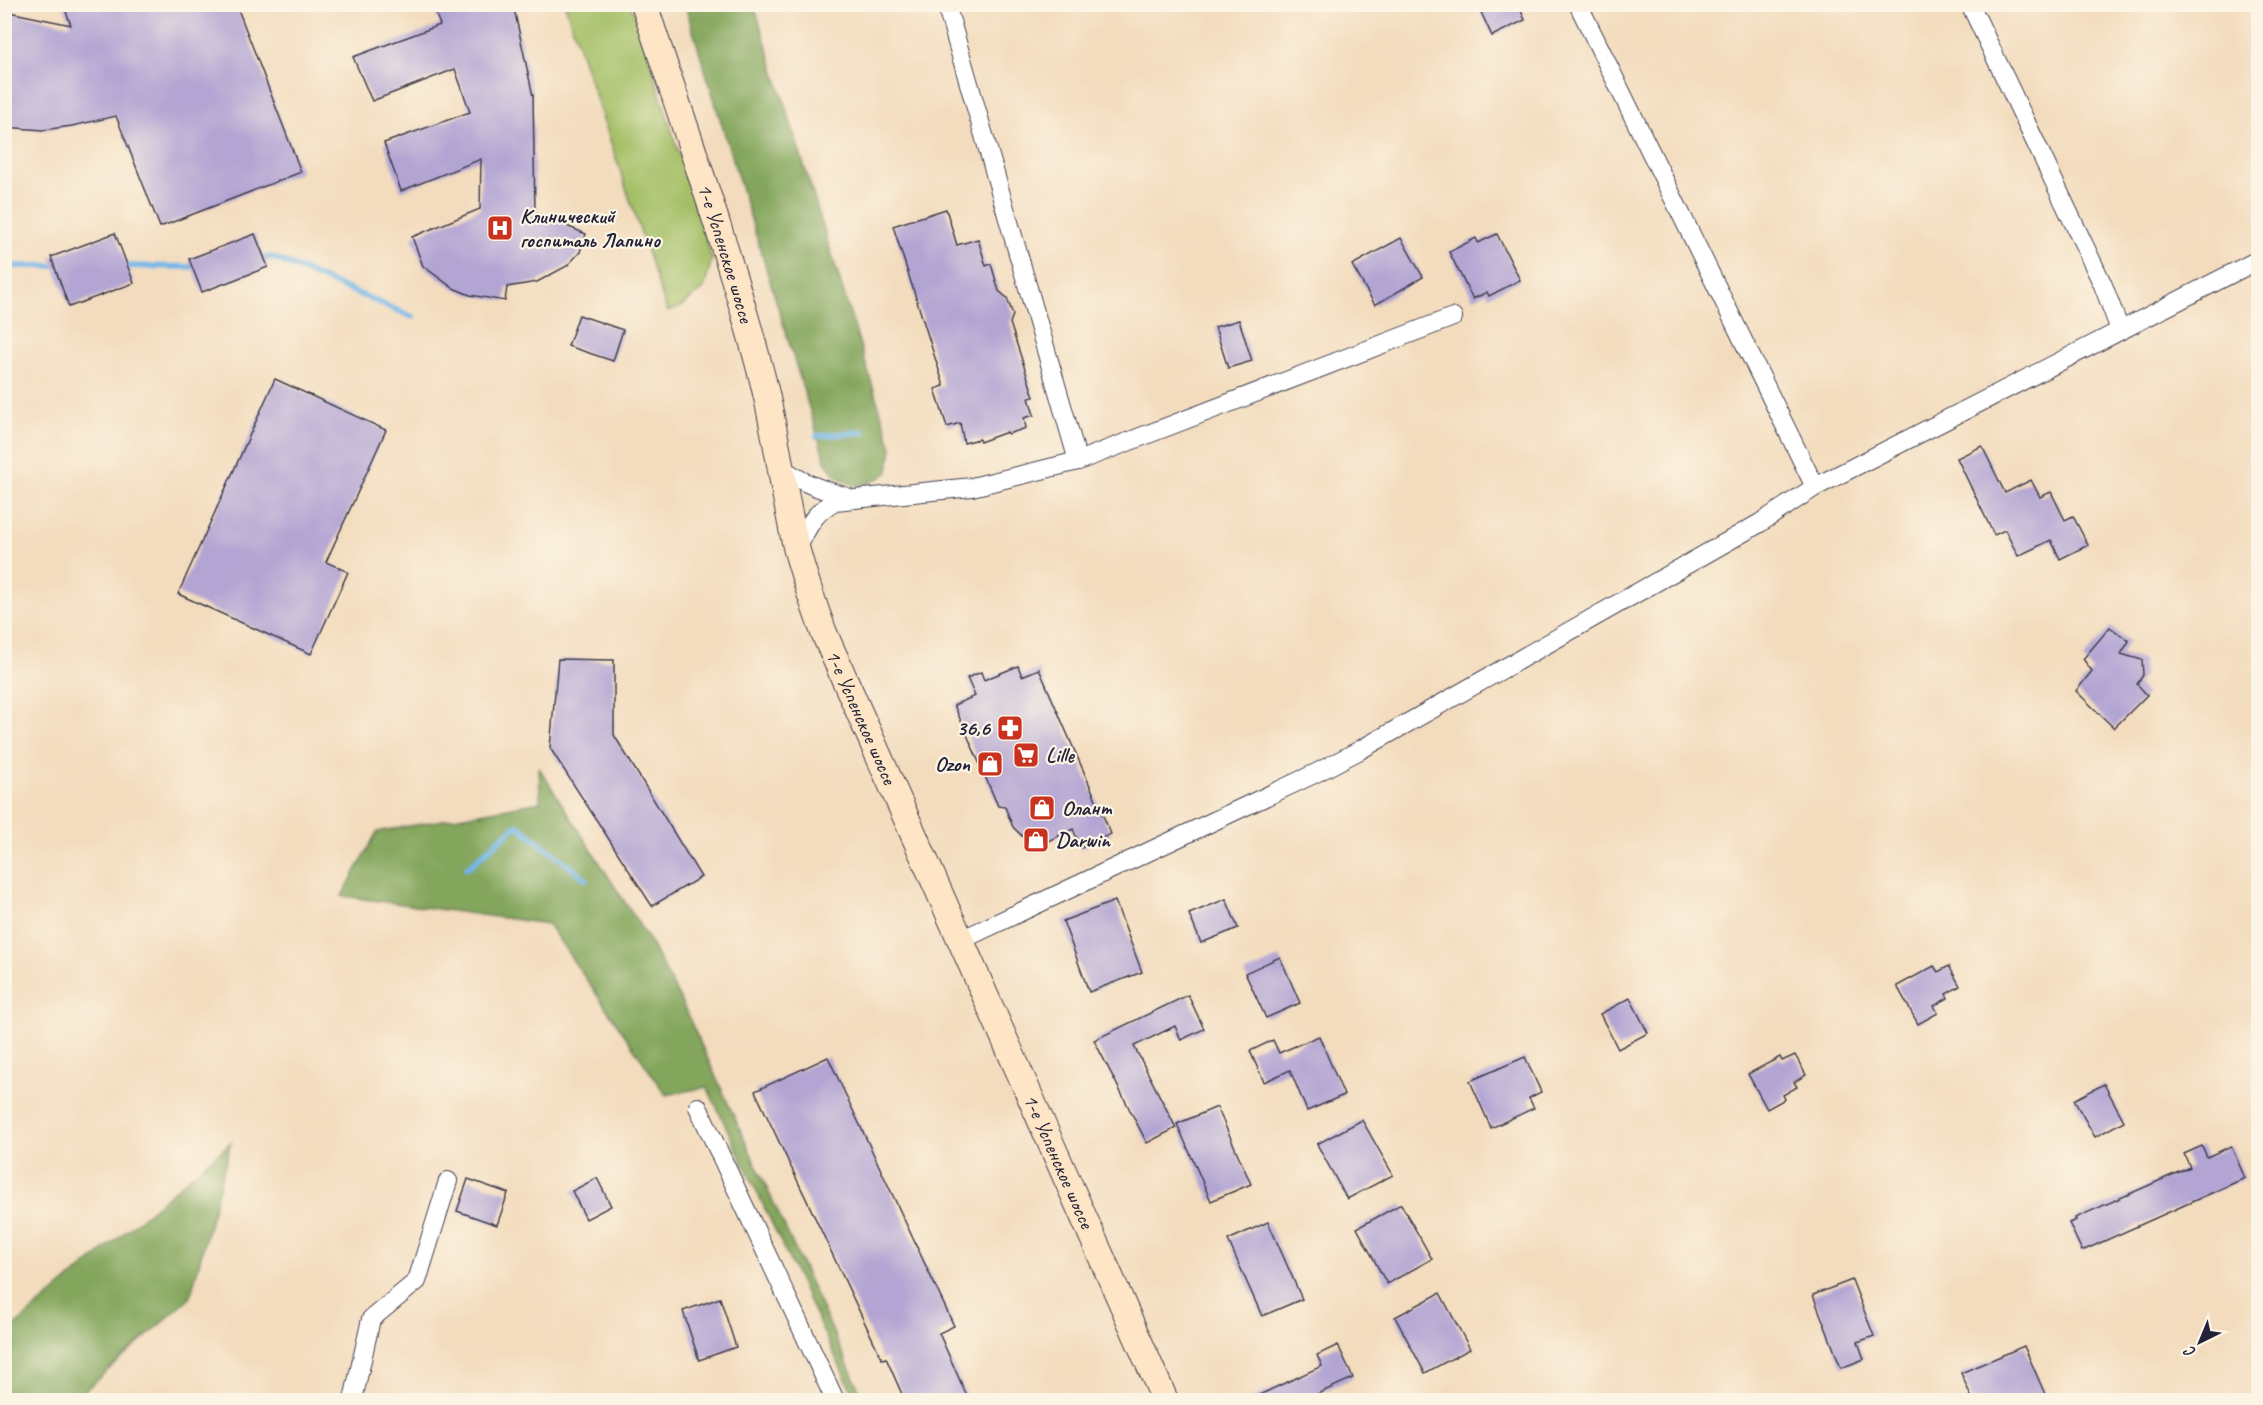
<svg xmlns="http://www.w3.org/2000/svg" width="2263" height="1405" font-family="Caveat,sans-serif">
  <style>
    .green { fill: #a4bf66; stroke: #637050; stroke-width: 1.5 }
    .forest { fill: #83a65b; stroke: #52644b; stroke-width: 1.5 }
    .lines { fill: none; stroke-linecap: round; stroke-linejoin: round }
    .stream { stroke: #71b5e7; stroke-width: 6 }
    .building { fill: #b3a5d3 }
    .minor-casing { stroke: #413e4e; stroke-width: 20 }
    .secondary-casing { stroke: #413e4e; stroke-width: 28 }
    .minor { stroke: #fff; stroke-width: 18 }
    .secondary { stroke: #fde5c5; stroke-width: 26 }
    .labels { text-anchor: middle; stroke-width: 4.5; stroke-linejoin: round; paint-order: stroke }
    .poi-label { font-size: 21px; font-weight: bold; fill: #22223b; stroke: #fcf5e5; text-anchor: start }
    .street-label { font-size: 21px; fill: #22223b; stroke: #fcf5e5 }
  </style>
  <rect width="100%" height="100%" fill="#fcf5e5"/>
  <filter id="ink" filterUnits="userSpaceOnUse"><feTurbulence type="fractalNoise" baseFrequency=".0167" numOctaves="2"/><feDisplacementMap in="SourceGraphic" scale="12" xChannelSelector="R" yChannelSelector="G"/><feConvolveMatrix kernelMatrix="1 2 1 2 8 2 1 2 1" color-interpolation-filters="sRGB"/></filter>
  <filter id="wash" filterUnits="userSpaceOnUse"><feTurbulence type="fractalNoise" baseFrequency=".008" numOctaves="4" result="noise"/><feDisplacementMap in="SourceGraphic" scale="24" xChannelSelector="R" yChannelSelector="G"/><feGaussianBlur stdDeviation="1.35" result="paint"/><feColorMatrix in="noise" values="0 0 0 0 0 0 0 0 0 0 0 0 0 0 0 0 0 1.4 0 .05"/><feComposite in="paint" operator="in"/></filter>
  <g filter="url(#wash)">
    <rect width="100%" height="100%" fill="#f3dcbd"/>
    <!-- green -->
    <path class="green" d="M565,5H630L637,20L712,259L704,288L679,308L667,311Z"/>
    <!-- forest -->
    <g class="forest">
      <path d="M685,5H754L892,448L888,472C863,492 844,489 826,463Z"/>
      <path d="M539,768L649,940L683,1005L864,1400H856L707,1087L666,1095L548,924L342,896L377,832L540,802Z"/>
      <path d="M231,1142L190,1298L74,1400H5V1334Z"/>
    </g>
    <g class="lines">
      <!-- stream -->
      <g class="stream">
        <path d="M258,259L272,257L413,317"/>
        <path d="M4,266H63"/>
        <path d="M121,266L198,267"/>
        <path d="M817,436L863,432"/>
        <path d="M467,868L517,825L586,879"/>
      </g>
    </g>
    <g id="blocks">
      <!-- building -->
      <g class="building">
        <path d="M63,4H96L98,10L112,4H236L301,172L160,227L116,116L72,126L43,130L4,127V11L71,25Z"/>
        <path d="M432,4H513L533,96L535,213L586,234L580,252L567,266L537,282L507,287L505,301L470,295L453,288L423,266L412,237L480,209L481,159L401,191L384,143L470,112L455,69L372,101L353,57L440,25Z"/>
        <path d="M1490,4H1518L1525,20L1492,36L1480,10Z"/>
        <path d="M946,209L957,245L978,239L986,266L991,264L999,291L1007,298L1013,315L1010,323L1034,397L1029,398L1034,415L1024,418L1026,428L1008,434L1007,432L980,442L979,439L964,443L960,423L947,427L935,389L944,386L893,226Z"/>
        <path d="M115,233L134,283L69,307L51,257Z"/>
        <path d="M255,234L268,267L202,292L189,259Z"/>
        <path d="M1497,234L1520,280L1489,296L1487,292L1473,299L1449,252L1476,238L1478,243Z"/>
        <path d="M1401,238L1423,277L1375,305L1352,265Z"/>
        <path d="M579,315L623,330L613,361L568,346Z"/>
        <path d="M1239,320L1252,361L1228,368L1215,327Z"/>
        <path d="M275,379L386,430L326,562L348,572L311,654L178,594Z"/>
        <path d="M1982,446L2005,493L2031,480L2040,497L2051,492L2065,520L2073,516L2088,545L2060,559L2051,540L2018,556L2005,530L1994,535L1957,458Z"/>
        <path d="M2110,627L2129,641L2121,654L2142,660L2143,675L2137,684L2147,695L2114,728L2076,691L2092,671L2083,659Z"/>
        <path d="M558,659L614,660V735L701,877L652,906L550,748Z"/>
        <path d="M1018,666L1022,676L1039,669L1111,834L1081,848L1073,829L1048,841L1036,842L1023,837L1013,827L1005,807L998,806L954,705L975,696L967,678L981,672L984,680Z"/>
        <path d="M1226,899L1238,928L1201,943L1189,914Z"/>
        <path d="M1115,901L1142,972L1089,992L1063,921Z"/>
        <path d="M1280,957L1300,1003L1266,1018L1245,973Z"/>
        <path d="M1934,966L1938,972L1949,966L1960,986L1946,994L1948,998L1934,1006L1938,1013L1918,1024L1897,986Z"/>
        <path d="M1188,995L1204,1029L1181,1040L1175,1026L1134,1046L1176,1128L1147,1143L1094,1040Z"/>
        <path d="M1630,998L1648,1033L1618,1049L1600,1014Z"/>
        <path d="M1319,1036L1344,1095L1307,1111L1290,1070L1264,1082L1250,1051L1273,1040L1279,1053Z"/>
        <path d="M1795,1055L1806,1075L1794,1082L1797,1087L1783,1095L1785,1099L1767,1109L1748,1074L1780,1057L1782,1061Z"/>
        <path d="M828,1057L954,1326L939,1333L969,1401H905L886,1358L882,1359L755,1091Z"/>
        <path d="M1525,1057L1541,1092L1529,1098L1534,1108L1491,1128L1470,1081Z"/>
        <path d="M2104,1084L2124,1121L2095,1137L2074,1100Z"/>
        <path d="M1217,1107L1251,1184L1211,1201L1177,1124Z"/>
        <path d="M1362,1120L1393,1175L1347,1199L1317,1144Z"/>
        <path d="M2202,1146L2207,1157L2231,1146L2245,1178L2082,1251L2069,1223L2076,1220L2075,1218L2190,1167L2184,1154Z"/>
        <path d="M597,1178L611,1206L586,1219L572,1191Z"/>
        <path d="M468,1179L508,1193L497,1225L457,1211Z"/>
        <path d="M1401,1204L1432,1259L1387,1284L1357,1228Z"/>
        <path d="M1268,1222L1302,1299L1262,1316L1228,1240Z"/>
        <path d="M1852,1280L1874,1336L1858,1342L1864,1359L1841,1368L1813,1295Z"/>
        <path d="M1440,1293L1470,1349L1425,1373L1395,1317Z"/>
        <path d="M720,1298L736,1347L699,1360L683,1311Z"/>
        <path d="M1338,1345L1353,1378L1302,1401H1246L1322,1366L1317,1355Z"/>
        <path d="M2024,1346L2048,1401H1973L1961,1373Z"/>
      </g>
    </g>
  </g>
  <g filter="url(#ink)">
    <use href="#blocks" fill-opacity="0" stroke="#413e4e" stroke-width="1.5"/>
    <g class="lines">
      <defs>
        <g id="minor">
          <path d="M946,4L1078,461"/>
          <path d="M1578,4L1815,487"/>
          <path d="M1970,4L2103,285L2120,330"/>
          <path d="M781,467C802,484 824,490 850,498"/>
          <path d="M797,549C808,527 813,513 835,501L972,487L1078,461L1453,317"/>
          <path d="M961,940L1316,773L1360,750L1760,523L1815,487L2258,260"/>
          <path d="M698,1107L835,1400"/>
          <path d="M353,1400L371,1319L417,1281L448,1181"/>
        </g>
        <g id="secondary">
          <path id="s1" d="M644,4C685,128 729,251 762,377C777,434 783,493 797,551C805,579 814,606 824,633L1165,1400"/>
        </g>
      </defs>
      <!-- minor casing -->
      <use href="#minor" class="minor-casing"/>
      <!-- secondary casing -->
      <use href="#secondary" class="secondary-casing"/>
      <!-- minor -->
      <use href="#minor" class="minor"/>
      <!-- secondary -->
      <use href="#secondary" class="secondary"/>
    </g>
  </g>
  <!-- icons -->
  <defs>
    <symbol id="hospital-square" viewBox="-11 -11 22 22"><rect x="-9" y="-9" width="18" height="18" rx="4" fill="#c8321e" stroke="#fcf5e5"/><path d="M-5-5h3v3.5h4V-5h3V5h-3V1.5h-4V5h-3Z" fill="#fff"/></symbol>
    <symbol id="pharmacy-square" viewBox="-11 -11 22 22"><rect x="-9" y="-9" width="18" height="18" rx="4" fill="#c8321e" stroke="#fcf5e5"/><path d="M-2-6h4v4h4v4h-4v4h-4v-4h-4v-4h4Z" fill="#fff"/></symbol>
    <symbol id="supermarket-square" viewBox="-11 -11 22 22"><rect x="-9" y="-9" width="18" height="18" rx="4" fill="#c8321e" stroke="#fcf5e5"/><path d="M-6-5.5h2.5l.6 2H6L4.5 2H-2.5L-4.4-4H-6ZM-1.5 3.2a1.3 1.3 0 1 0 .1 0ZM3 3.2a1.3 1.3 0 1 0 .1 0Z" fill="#fff"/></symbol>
    <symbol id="shop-square" viewBox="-11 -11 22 22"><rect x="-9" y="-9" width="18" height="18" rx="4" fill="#c8321e" stroke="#fcf5e5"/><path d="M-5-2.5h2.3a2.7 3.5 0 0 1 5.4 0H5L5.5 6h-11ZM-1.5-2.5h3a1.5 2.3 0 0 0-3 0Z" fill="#fff"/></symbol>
  </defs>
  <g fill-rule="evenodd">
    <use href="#hospital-square" x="485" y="213" width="30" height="30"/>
    <use href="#pharmacy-square" x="995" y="713" width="30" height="30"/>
    <use href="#supermarket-square" x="1011" y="740" width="30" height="30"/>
    <use href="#shop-square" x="975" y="749" width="30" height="30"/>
    <use href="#shop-square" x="1027" y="793" width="30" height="30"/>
    <use href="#shop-square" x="1021" y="825" width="30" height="30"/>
  </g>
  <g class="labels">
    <!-- poi labels -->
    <g class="poi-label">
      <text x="520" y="223">Клинический<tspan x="520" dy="24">госпиталь Лапино</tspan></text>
      <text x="990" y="735" text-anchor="end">36,6</text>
      <text x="1046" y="762">Lille</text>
      <text x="970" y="771" text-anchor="end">Ozon</text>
      <text x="1062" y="815">Олант</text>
      <text x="1056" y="847">Darwin</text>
    </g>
    <!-- street labels -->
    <g class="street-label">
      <text dy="7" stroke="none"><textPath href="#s1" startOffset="262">1-е Успенское шоссе</textPath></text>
      <text dy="7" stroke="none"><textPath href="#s1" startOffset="747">1-е Успенское шоссе</textPath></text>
      <text dy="7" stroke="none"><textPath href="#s1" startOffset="1233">1-е Успенское шоссе</textPath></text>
    </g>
  </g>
  <!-- margin -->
  <rect width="2263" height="1405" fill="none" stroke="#fcf5e5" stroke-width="24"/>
  <!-- north arrow -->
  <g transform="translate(2200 1342) rotate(223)" stroke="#fcf5e5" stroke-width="4.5" paint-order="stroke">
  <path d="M0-4.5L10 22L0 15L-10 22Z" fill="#22223b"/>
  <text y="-9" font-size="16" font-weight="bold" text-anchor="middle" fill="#22223b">С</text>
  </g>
</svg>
